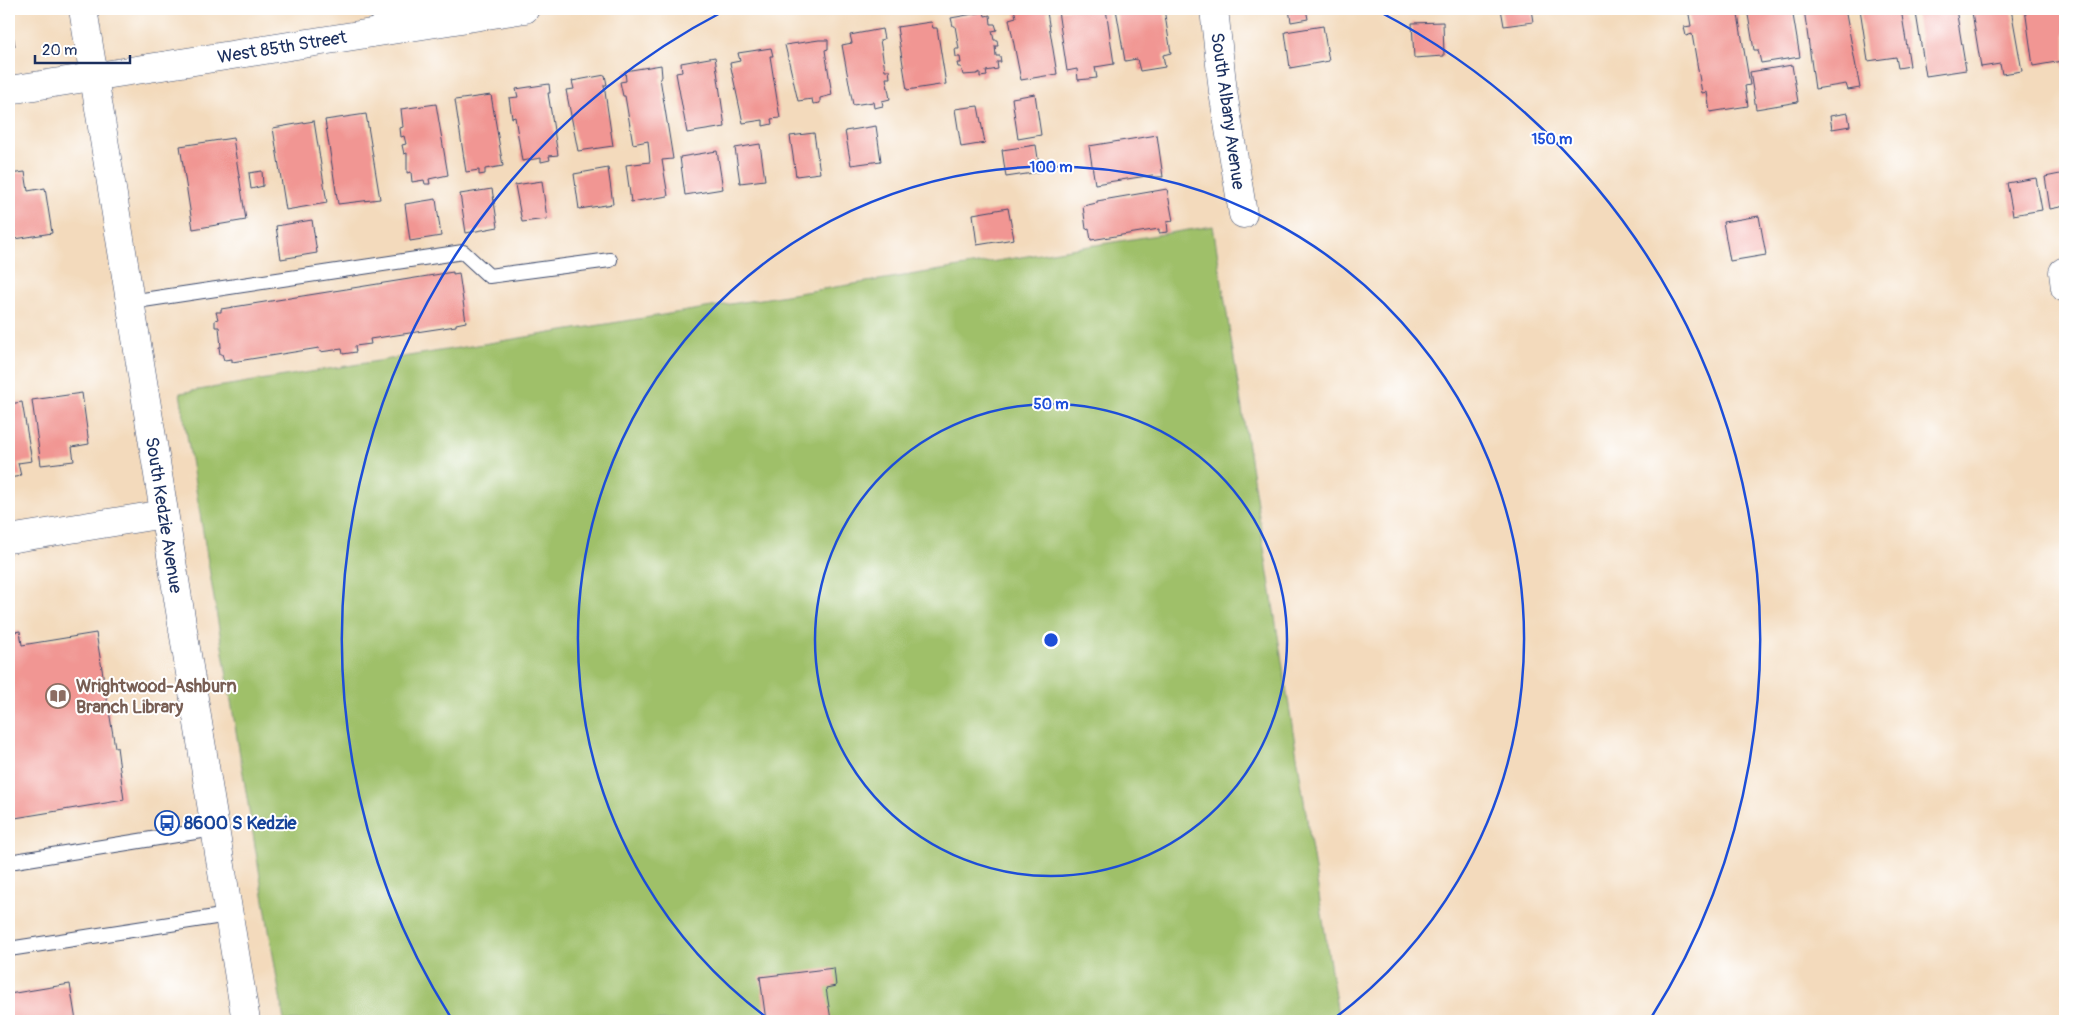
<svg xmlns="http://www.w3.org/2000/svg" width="2074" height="1030" font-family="Pangolin,sans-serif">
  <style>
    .green { fill: #9fc069; stroke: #5d7864 }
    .building { fill: #f19693 }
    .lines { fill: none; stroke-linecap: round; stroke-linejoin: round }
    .service-casing { stroke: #3b496c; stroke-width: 16 }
    .minor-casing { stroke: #3b496c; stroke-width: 29 }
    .secondary-casing { stroke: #3b496c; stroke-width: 29 }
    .service { stroke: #fff; stroke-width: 14 }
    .minor { stroke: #fff; stroke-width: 28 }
    .secondary { stroke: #fff; stroke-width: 28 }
    .ring { fill: none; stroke: #1d4ed8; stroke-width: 2.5 }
    .labels { text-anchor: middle; stroke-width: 4; stroke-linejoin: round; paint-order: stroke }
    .street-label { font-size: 18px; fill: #1b2f5e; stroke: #fff }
    .education-label { font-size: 18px; font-weight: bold; fill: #785e54; stroke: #fff; text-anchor: start }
    .transit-label { font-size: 18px; font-weight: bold; fill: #164399; stroke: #fff; text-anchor: start }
    .centre { fill: #1d4ed8; stroke: #fff; stroke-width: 2.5 }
    .ring-label { font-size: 15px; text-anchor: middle; font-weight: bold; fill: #1d4ed8; stroke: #fff; stroke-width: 4; stroke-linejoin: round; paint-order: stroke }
  </style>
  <rect width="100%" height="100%" fill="#fff"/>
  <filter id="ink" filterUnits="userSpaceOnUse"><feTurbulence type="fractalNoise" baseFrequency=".02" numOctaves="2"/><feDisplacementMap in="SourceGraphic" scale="10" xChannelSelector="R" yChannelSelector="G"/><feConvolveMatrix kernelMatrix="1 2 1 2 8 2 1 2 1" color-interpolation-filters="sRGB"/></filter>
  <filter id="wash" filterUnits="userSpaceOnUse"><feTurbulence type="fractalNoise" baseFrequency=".0096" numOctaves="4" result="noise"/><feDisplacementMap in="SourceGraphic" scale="20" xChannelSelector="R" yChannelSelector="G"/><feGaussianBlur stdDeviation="1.12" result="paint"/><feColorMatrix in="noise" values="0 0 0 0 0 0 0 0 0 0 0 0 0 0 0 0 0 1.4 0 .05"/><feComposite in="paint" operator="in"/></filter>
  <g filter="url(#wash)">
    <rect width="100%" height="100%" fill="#f3dabc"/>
    <!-- green -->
    <path class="green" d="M1213,226L1339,1021H284L180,393Z"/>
    <g id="blocks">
      <!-- building -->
      <g class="building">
        <path d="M1014,9H1049L1047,12L1057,74L1021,80L1009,19L1016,17Z"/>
        <path d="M1070,9H1106L1114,64L1095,67L1097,78L1078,80L1077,69L1067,71L1058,11Z"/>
        <path d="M1116,9H1164L1171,53L1163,55L1165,67L1140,71L1137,59L1125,61Z"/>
        <path d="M1289,9H1306L1308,19L1291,22Z"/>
        <path d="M1501,9H1531L1533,22L1504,26Z"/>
        <path d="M1640,9H1656V10L1641,12Z"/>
        <path d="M1688,9H1737L1750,85L1745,86L1748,106L1710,112L1707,92L1702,93L1692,34L1686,36L1684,27L1691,26Z"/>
        <path d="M1747,9H1792L1800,57L1761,63L1758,50H1754Z"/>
        <path d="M1804,9H1845L1860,88L1848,90L1846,84L1815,89Z"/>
        <path d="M1860,9H1901L1910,66L1898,68L1896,57L1868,61Z"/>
        <path d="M1924,9H1956L1966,70L1926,76L1916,13L1924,12Z"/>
        <path d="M1981,9H2011L2022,71L2002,74L2000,64L1981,67L1972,12L1981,11Z"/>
        <path d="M2025,9H2065V73L2062,61L2033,66Z"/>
        <path d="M9,11L15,46L9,47Z"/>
        <path d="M984,12L985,16L990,15L991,24H995L997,30L992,31L994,40H997L998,46H995L996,56H1000L1001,62H997L998,69L986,71L987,76L980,77V72L977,74L963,75L961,67H958L957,63H961L960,57H956L955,49H959L955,26H953L951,18Z"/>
        <path d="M931,22L933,28H937L946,84L907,90L897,27Z"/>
        <path d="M1443,22L1444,56L1414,58L1412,23Z"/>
        <path d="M1323,26L1329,61L1290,68L1285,32Z"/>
        <path d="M882,29L884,39L880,40L885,70H889L890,78H886L890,99L882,101L883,106L874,108L873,102L853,105L842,45L852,43L850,35Z"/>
        <path d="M819,40H828V49L825,50L832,95L820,98V103L813,104L812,99L798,101L785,45Z"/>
        <path d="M771,48L773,56H770L780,118L771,119L772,124L763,126V120L743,123L730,63L740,61L738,53Z"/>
        <path d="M715,57L725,127L687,133L676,73L682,72L681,63Z"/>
        <path d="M661,65L662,77L660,78L673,159L662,160L668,196L631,202L626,165L650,162L648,141L633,144L625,96H623L620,82L626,81L625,71Z"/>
        <path d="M1792,65L1798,102L1756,109L1750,72Z"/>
        <path d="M605,75L607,85H604L613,146L578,151L566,90L574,89L572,81Z"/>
        <path d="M549,84L550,93H548L558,155L549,156L550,160L541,162V158L522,161L515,117L512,118L509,98L518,97L516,89Z"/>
        <path d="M1035,94L1041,135L1018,139L1012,98Z"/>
        <path d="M491,95L503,166L485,169V174L479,175V170L466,172L455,100Z"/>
        <path d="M436,104L448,175L429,179L430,184H425L424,180L412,182L411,172L407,173V153L404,154L402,145L406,144L404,136L401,137L400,128L403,127L401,109Z"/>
        <path d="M978,106L985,143L961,147L955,109Z"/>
        <path d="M1848,113L1850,126L1832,129L1830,116Z"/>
        <path d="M366,114L380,199L338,204L325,120Z"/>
        <path d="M314,121L327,203L286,210L273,128Z"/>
        <path d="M876,126L881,161L851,165L845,131Z"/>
        <path d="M814,133L820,173L796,176L790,136Z"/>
        <path d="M1157,135L1163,177H1154L1153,175L1095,184L1089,146Z"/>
        <path d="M233,138L246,220L193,229L180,146Z"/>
        <path d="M760,144L765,180L740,183L735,148Z"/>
        <path d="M1036,145L1040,172L1006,177L1002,150Z"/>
        <path d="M717,151L723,189L685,195L680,157Z"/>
        <path d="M608,168L613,204L579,209L574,174Z"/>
        <path d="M262,171L263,186L251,189L249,173Z"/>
        <path d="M25,172L28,191L45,188L52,233L9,240V174Z"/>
        <path d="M2065,173V206L2050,209L2045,177Z"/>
        <path d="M2036,178L2042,210L2013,215L2007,183Z"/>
        <path d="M542,181L547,219L522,222L515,185Z"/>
        <path d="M492,189L498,227L466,233L460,194Z"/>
        <path d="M1167,189L1173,221L1167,222L1168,232L1159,233V229L1091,240L1089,228L1086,229L1083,206L1097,203V201Z"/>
        <path d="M436,199L441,236L410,241L405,204Z"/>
        <path d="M1008,208L1014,239L977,245L973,214Z"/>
        <path d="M1759,216L1766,255L1730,261L1723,222Z"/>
        <path d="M312,220L317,253L281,259L276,226Z"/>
        <path d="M453,272V274L459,273L466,322L456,324V326L370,339L371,344L355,346L356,352L343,354L342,349L320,352L319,348L232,362V359L224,360L222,354H220L219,347H221L219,327H215V320L218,319L216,312H221V309Z"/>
        <path d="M82,393L89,444L72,447L74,461L41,465L32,400Z"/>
        <path d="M22,402L32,461L18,463L21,476L9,478V404Z"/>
        <path d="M20,631L22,645L96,633L115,747H117L124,800L9,819V633Z"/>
        <path d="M834,968L836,986L826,988L831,1020L782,1021V1018L766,1021L760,977Z"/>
        <path d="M70,984L76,1021H9V994Z"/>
      </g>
    </g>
  </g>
  <g filter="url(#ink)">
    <use href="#blocks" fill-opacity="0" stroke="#3b496c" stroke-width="1"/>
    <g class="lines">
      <defs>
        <g id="service">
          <path d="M378,9L382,31"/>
          <path d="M130,302L463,252L489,276L610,260"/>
          <path d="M9,862L214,829"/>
          <path d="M9,949L228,915"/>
        </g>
        <g id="minor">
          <path d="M1214,9L1223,92L1243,214"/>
          <path d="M9,90L525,9"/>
          <path d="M2065,271L2063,272L2065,288"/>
          <path d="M9,539L164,514"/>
        </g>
        <path id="secondary" d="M83,9L246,1021"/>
      </defs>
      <!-- service casing -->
      <use href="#service" class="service-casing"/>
      <!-- minor casing -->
      <use href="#minor" class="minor-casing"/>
      <!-- secondary casing -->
      <use href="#secondary" class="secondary-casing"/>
      <!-- service -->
      <use href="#service" class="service"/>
      <!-- minor -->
      <use href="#minor" class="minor"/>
      <!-- secondary -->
      <use href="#secondary" class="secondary"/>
    </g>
  </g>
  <!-- distance rings -->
  <g class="ring">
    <circle cx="1051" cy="640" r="236"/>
    <path d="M770 1020A473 473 0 1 1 1332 1020"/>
    <path d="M453 1021A709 709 0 0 1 724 11M1378 11A709 709 0 0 1 1649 1021"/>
  </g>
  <!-- icons -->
  <defs>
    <symbol id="library-ring" viewBox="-11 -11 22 22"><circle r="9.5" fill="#fff" stroke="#8d6e63" stroke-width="1.5"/><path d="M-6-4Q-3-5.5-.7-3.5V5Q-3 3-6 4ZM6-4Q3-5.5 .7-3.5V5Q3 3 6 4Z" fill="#8d6e63"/></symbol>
    <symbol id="bus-ring" viewBox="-11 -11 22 22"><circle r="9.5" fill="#fff" stroke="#1a4fb4" stroke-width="1.5"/><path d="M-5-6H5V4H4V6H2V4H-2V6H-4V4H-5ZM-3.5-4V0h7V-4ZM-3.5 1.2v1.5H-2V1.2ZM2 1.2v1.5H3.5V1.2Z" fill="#1a4fb4"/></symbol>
  </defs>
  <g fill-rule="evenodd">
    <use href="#library-ring" x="44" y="682" width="28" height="28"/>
    <use href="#bus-ring" x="153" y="809" width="28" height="28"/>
  </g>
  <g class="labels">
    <!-- street labels -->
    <g class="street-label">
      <text transform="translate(282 47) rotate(-9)" y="6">West 85th Street</text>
      <text transform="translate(1228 111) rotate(82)" y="6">South Albany Avenue</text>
      <text transform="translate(164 515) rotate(81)" y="6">South Kedzie Avenue</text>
    </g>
    <!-- education labels -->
    <g class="education-label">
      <text x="76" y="692">Wrightwood-Ashburn<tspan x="76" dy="21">Branch Library</tspan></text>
    </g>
    <!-- transit labels -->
    <g class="transit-label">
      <text x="184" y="829">8600 S Kedzie</text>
    </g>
  </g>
  <circle cx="1051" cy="640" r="8" class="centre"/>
  <g class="ring-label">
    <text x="1552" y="144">150 m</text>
    <text x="1051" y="172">100 m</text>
    <text x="1051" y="409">50 m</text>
  </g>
  <!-- margin -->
  <rect width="2074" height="1030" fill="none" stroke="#fff" stroke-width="30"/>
  <!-- scale -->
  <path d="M35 55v8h95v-8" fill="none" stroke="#1b2f5e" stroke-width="2.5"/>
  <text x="42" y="55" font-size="15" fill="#1b2f5e" stroke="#ffffff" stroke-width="4" paint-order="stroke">20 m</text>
</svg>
